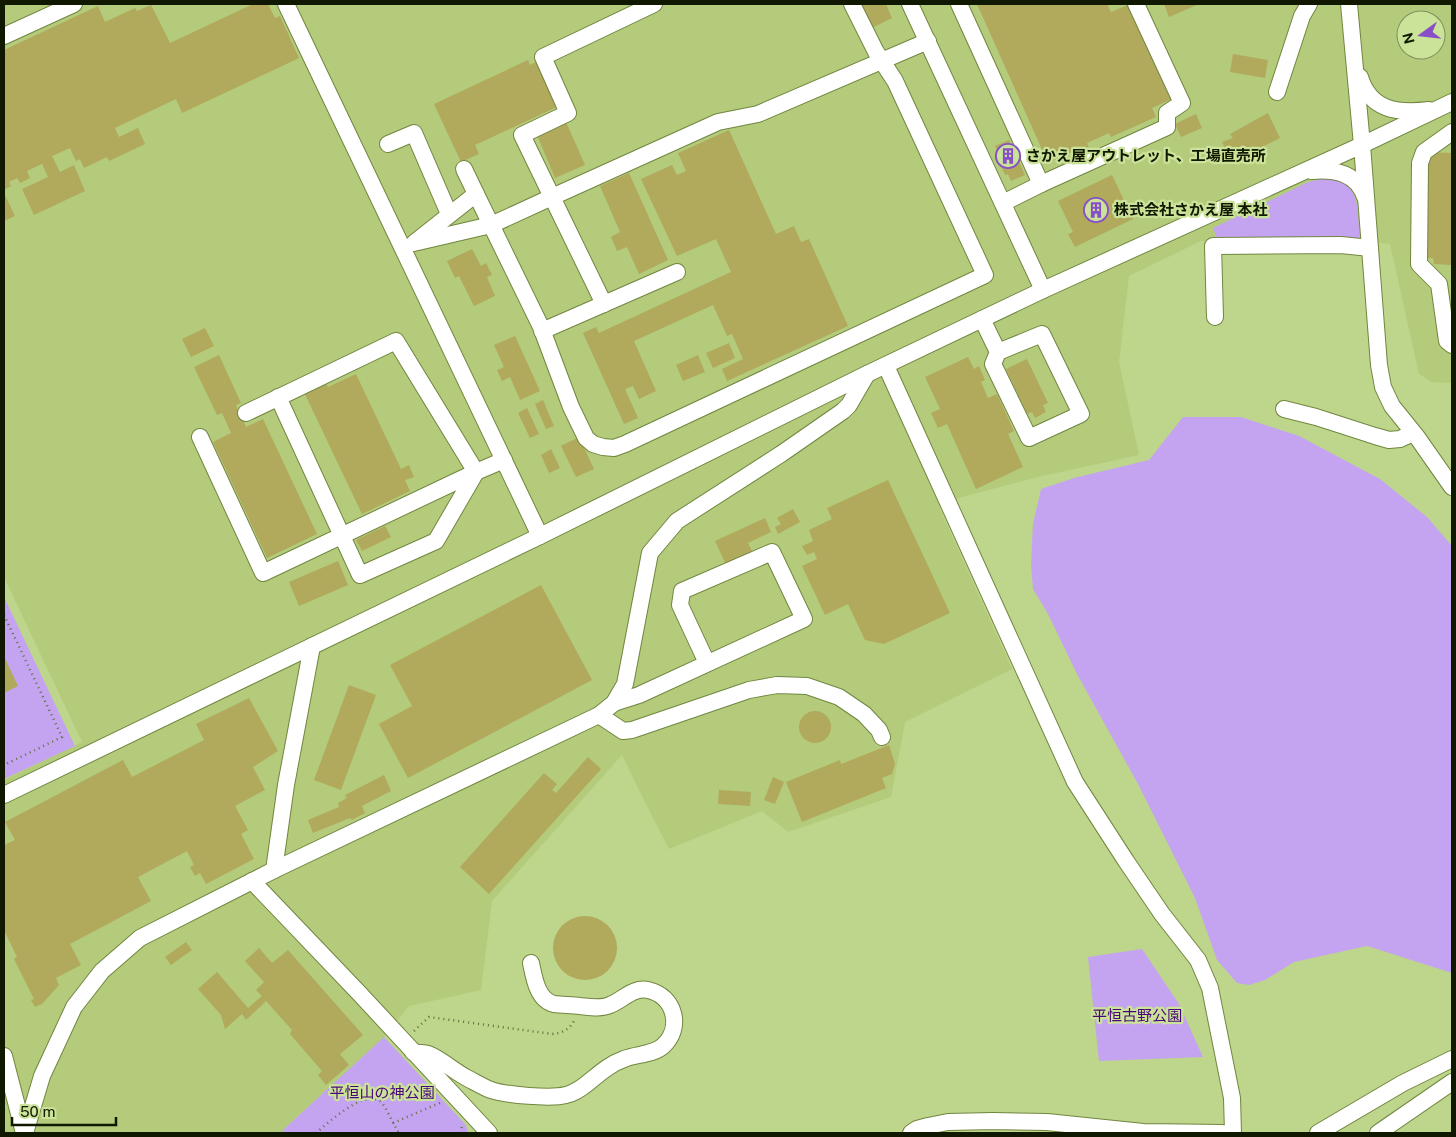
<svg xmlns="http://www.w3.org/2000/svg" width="1456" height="1137" font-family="'Public Sans','Noto Sans JP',sans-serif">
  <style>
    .built { fill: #b3cb7b; fill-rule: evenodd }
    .green { fill: #c4a4f1 }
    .building { fill: #b1a95c }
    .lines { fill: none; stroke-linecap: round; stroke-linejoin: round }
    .minor-casing { stroke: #71863f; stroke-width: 18 }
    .path { stroke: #627041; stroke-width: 2.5; stroke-dasharray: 1 4; stroke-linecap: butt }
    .minor { stroke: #fff; stroke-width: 16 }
    .labels { text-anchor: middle; stroke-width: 4.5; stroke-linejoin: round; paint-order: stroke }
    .poi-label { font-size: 15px; font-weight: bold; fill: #111800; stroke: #cbe299; text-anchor: start }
    .park-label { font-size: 15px; fill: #48047a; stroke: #cbe299 }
  </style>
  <rect width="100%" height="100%" fill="#bed58c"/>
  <!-- built -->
  <path class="built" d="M4,4H1452V383L1432,382L1419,374L1390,244L1360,241H1201L1129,276L1119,362L1139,455L1042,476L962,497L939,507L1012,669L905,722L891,797L788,832L762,811L669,849L644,800L622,755L492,901L481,990L409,1006L384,1037L284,1129L282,1133H4V780L82,742L4,577ZM1406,20H1436V50H1406Z"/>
  <!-- green -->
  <g class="green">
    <path d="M1325,178C1363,179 1357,212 1360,241H1218L1213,228L1308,182Z"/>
    <path d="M1183,417H1241L1299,436L1380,479L1427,517L1452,546V973L1367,946L1294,962L1265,980L1249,985L1237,983L1217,960L1195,898L1138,784L1077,674L1048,614L1033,589L1031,564L1033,524L1041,489L1074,478L1149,460Z"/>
    <path d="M4,597L75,746L4,779Z"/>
    <path d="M1142,949L1179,1004L1203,1057L1099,1061L1088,957Z"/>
    <path d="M384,1037L466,1125L468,1133H282L284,1129Z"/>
  </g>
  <!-- building -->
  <g class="building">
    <path d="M253,4H268L275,18L280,16L299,58L182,113L176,99L115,128L119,137L138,128L145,144L109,161L107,157L84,168L80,159L76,161L70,148L52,156L60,172L74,165L85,191L34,215L22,189L48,177L42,164L27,171L30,178L20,183L17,178L9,182L11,186L4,190V50L98,6L105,22L135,8L137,11L151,5L170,43Z"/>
    <path d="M860,4H886L892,18L872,28Z"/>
    <path d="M977,4H1107L1111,12L1130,4L1172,99L1152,108L1156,117L1111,137L1109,133L1087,143L1091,152L1075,159L1072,152L1048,163Z"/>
    <path d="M1164,4H1199L1169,17Z"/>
    <path d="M1233,54L1268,60L1265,78L1230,72Z"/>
    <path d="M528,60L530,65L538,61L559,106L475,145L479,154L461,162L434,104Z"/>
    <path d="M1268,113L1280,138L1239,159V153L1230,158L1222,142L1233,138L1230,134Z"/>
    <path d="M1196,114L1202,128L1181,137L1175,124Z"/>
    <path d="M566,122L585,165L555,178L537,135Z"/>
    <path d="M729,130L776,234L794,226L801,242L809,239L848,326L727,381L722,369L743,359L732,334L727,336L713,305L634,341L656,391L639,399L633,386L625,389L638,418L624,424L583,333L596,327L599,333L731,272L716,239L677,256L641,179L672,165L677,175L686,171L678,153Z"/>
    <path d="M1009,140L1025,175L1011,181L1008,174L1005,175L1002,168L1005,167L995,146Z"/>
    <path d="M1428,152L1452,153V265L1434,264L1433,258H1423Z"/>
    <path d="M629,173L668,260L639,274L627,247L617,251L611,237L620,232L600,186Z"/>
    <path d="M1112,175L1133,219L1075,247L1068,234L1073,232L1058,201Z"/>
    <path d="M4,193L15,216L4,221Z"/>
    <path d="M472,249L481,266L486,263L492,275L487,277L495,296L474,306L459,276L455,278L447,261Z"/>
    <path d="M205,328L214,346L191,357L182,339Z"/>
    <path d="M515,336L540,391L520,400L510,377L502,381L497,370L504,367L494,345Z"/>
    <path d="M729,343L735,358L713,368L706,353Z"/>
    <path d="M219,355L241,403L236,405L246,427L263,419L317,534L267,558L213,442L231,433L222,413L217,415L194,367Z"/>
    <path d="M698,355L705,372L683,381L676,365Z"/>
    <path d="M968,357L974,369L979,366L985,380L981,382L988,398L997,394L1014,431L1008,434L1023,467L976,489L947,424L938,428L931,413L940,409L925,377Z"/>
    <path d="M1027,359L1048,403L1043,405L1046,412L1035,418L1032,412L1027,414L1006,369Z"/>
    <path d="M356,374L401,469L409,465L414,477L405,480L410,491L362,514L303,390L324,380L328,387Z"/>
    <path d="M543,400L554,426L546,429L535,404Z"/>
    <path d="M527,408L539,434L530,438L518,413Z"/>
    <path d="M579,437L594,469L576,477L561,446Z"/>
    <path d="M551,449L560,468L549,473L541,455Z"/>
    <path d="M888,480L950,613L884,644L865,640L848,604L825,615L802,566L817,559L814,552L807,555L802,546L813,541L809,530L832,519L827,508Z"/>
    <path d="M793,509L800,522L778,534L775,527L781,524L777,518Z"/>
    <path d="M765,518L771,532L748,543L755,557L728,569L715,541Z"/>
    <path d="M385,526L391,537L362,551L356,540Z"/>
    <path d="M338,561L348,585L299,606L289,582Z"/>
    <path d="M541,585L592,680L408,778L379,724L412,706L390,665Z"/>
    <path d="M4,656L18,686L4,693Z"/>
    <path d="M349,685L376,695L341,790L314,780Z"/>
    <path d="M249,698L278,751L253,767L265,790L235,806L248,830L241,834L254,859L206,884L200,873L195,876L190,867L194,865L187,851L138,877L151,901L70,944L81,965L56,978L59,985L42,1004L35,1007L31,1000L34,999L14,959L17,957L4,930V845L15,840L5,822L123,760L132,777L204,740L196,724Z"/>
    <circle cx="815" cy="727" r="16"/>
    <path d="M889,745L895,764L892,774L882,778L886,788L802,822L786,782L840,760L841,764Z"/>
    <path d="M588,757L601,769L489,894L460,867L544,773L557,784L552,790L556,793Z"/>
    <path d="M384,775L391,791L362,806L365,813L352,820L350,818L313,833L308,820L339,807L338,803L347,798L345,795Z"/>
    <path d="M773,777L784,782L775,804L764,800Z"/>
    <path d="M719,790L751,792L750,806L718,804Z"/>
    <circle cx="585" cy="948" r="32"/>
    <path d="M186,942L192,950L171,965L165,957Z"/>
    <path d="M259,948L272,963L288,950L363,1035L340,1054L349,1065L326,1085L318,1075L322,1071L290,1034L292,1030L266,1001L246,1020L242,1014L225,1029L221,1015L198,989L217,972L248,1008L262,996L256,990L264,982L245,961Z"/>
  </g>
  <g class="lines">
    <defs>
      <g id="minor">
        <path d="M286,4L540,536"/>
        <path d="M910,4L1043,290"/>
        <path d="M959,4L1041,184L1003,203"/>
        <path d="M1349,4L1362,145L1379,365L1383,387L1392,406L1417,437L1452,487"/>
        <path d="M4,36L74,4"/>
        <path d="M1360,77C1370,110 1397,114 1429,110"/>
        <path d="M1277,92L1302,16L1309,4"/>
        <path d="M1452,132L1424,152L1420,163L1419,264L1439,284L1447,341L1452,345"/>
        <path d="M388,144L414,133L449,214"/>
        <path d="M464,169L476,194"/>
        <path d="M1312,171C1335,169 1357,173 1365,197"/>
        <path d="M1041,184L1167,127V113L1182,103L1136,4"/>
        <path d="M418,242L491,225L552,197L522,135L568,113L543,57L654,4"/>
        <path d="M414,243L476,194L541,327L571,407L586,438L593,444L603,447L614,448L625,444L985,275L895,81L876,52L852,4"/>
        <path d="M604,304L552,197L718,122L758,114L928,41"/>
        <path d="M1215,317L1213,246L1341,245L1370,248"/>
        <path d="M982,319L998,352L993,364L1029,438L1081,414L1042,334L998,352"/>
        <path d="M542,331L677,272"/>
        <path d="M886,366L1075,782L1126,861L1162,914L1198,960L1210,988L1232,1098L1233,1133"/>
        <path d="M1284,409L1316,417L1375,436L1389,440L1400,439L1413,433"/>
        <path d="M246,413L396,341L476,472L436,541L360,575L278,397"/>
        <path d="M200,437L263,573L476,472L504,460"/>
        <path d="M614,703L639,695L804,619L772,552L682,591L680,605L707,663"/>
        <path d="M599,715L623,731L632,730L749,690L777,685L807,686L839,697L864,714L879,730L882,737"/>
        <path d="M4,795L540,536L867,374L1043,290L1362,145L1452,102"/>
        <path d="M274,870L286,785L312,646"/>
        <path d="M252,881L359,993L489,1133"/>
        <path d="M413,1052C418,1053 424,1053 428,1054C441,1059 455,1072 467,1078C475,1082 483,1087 491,1090C506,1095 551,1099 566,1095C575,1093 583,1087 589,1082C600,1073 610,1064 624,1059C636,1054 653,1055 663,1046C683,1028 675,996 648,990C633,987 623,1000 610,1005C601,1009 590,1007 580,1006C572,1005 562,1005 554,1004C537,1000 534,977 531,963"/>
        <path d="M4,1056L24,1133"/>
        <path d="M25,1133L42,1076L74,1007L102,971L140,938L274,870L599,715L614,703L625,684L650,553L677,521L781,454L843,411L849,405L867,374"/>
        <path d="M911,1133L917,1129L928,1126L948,1122L993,1121L1047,1122L1143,1132L1222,1133"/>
        <path d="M1318,1133L1403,1083L1452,1059"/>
        <path d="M1378,1133L1452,1082"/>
      </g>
    </defs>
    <!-- minor casing -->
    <use href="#minor" class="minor-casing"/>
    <!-- path -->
    <g class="path">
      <path d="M4,615L62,737L4,765"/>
      <path d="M414,1031L429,1017L552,1034C562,1033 569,1030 574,1021"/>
      <path d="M393,1123L442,1102"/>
      <path d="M316,1133C328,1123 367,1086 382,1103C388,1111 393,1124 399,1133"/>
      <path d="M461,1133L462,1125"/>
    </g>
    <!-- minor -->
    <use href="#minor" class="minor"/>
  </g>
  <!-- icons -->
  <defs>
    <symbol id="building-ring" viewBox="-11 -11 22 22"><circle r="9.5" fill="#cbe299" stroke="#884fc7" stroke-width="1.5"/><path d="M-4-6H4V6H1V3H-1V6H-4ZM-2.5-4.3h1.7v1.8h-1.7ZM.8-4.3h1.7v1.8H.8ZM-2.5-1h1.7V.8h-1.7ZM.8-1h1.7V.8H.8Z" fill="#884fc7"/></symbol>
  </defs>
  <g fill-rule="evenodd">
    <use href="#building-ring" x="994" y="142" width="28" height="28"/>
    <use href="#building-ring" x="1082" y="196" width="28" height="28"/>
  </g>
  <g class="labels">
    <!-- poi labels -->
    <g class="poi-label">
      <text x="1026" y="161">さかえ屋アウトレット、工場直売所</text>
      <text x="1114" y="215">株式会社さかえ屋 本社</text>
    </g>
    <!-- park labels -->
    <g class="park-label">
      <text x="1137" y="1021">平恒古野公園</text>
      <text x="382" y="1098">平恒山の神公園</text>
    </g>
  </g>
  <!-- border -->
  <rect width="1456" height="1137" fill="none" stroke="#111800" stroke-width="10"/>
  <!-- north arrow -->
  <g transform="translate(1421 35) rotate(255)"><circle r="24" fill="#cbe299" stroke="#81915c"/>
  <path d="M0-4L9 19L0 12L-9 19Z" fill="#884fc7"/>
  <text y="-8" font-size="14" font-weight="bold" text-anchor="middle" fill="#111800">N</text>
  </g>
  <!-- scale -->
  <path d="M12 1117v8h104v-8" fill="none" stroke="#111800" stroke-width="2.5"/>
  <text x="20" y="1117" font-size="15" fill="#111800" stroke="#cbe299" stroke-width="4" paint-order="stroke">50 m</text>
</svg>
